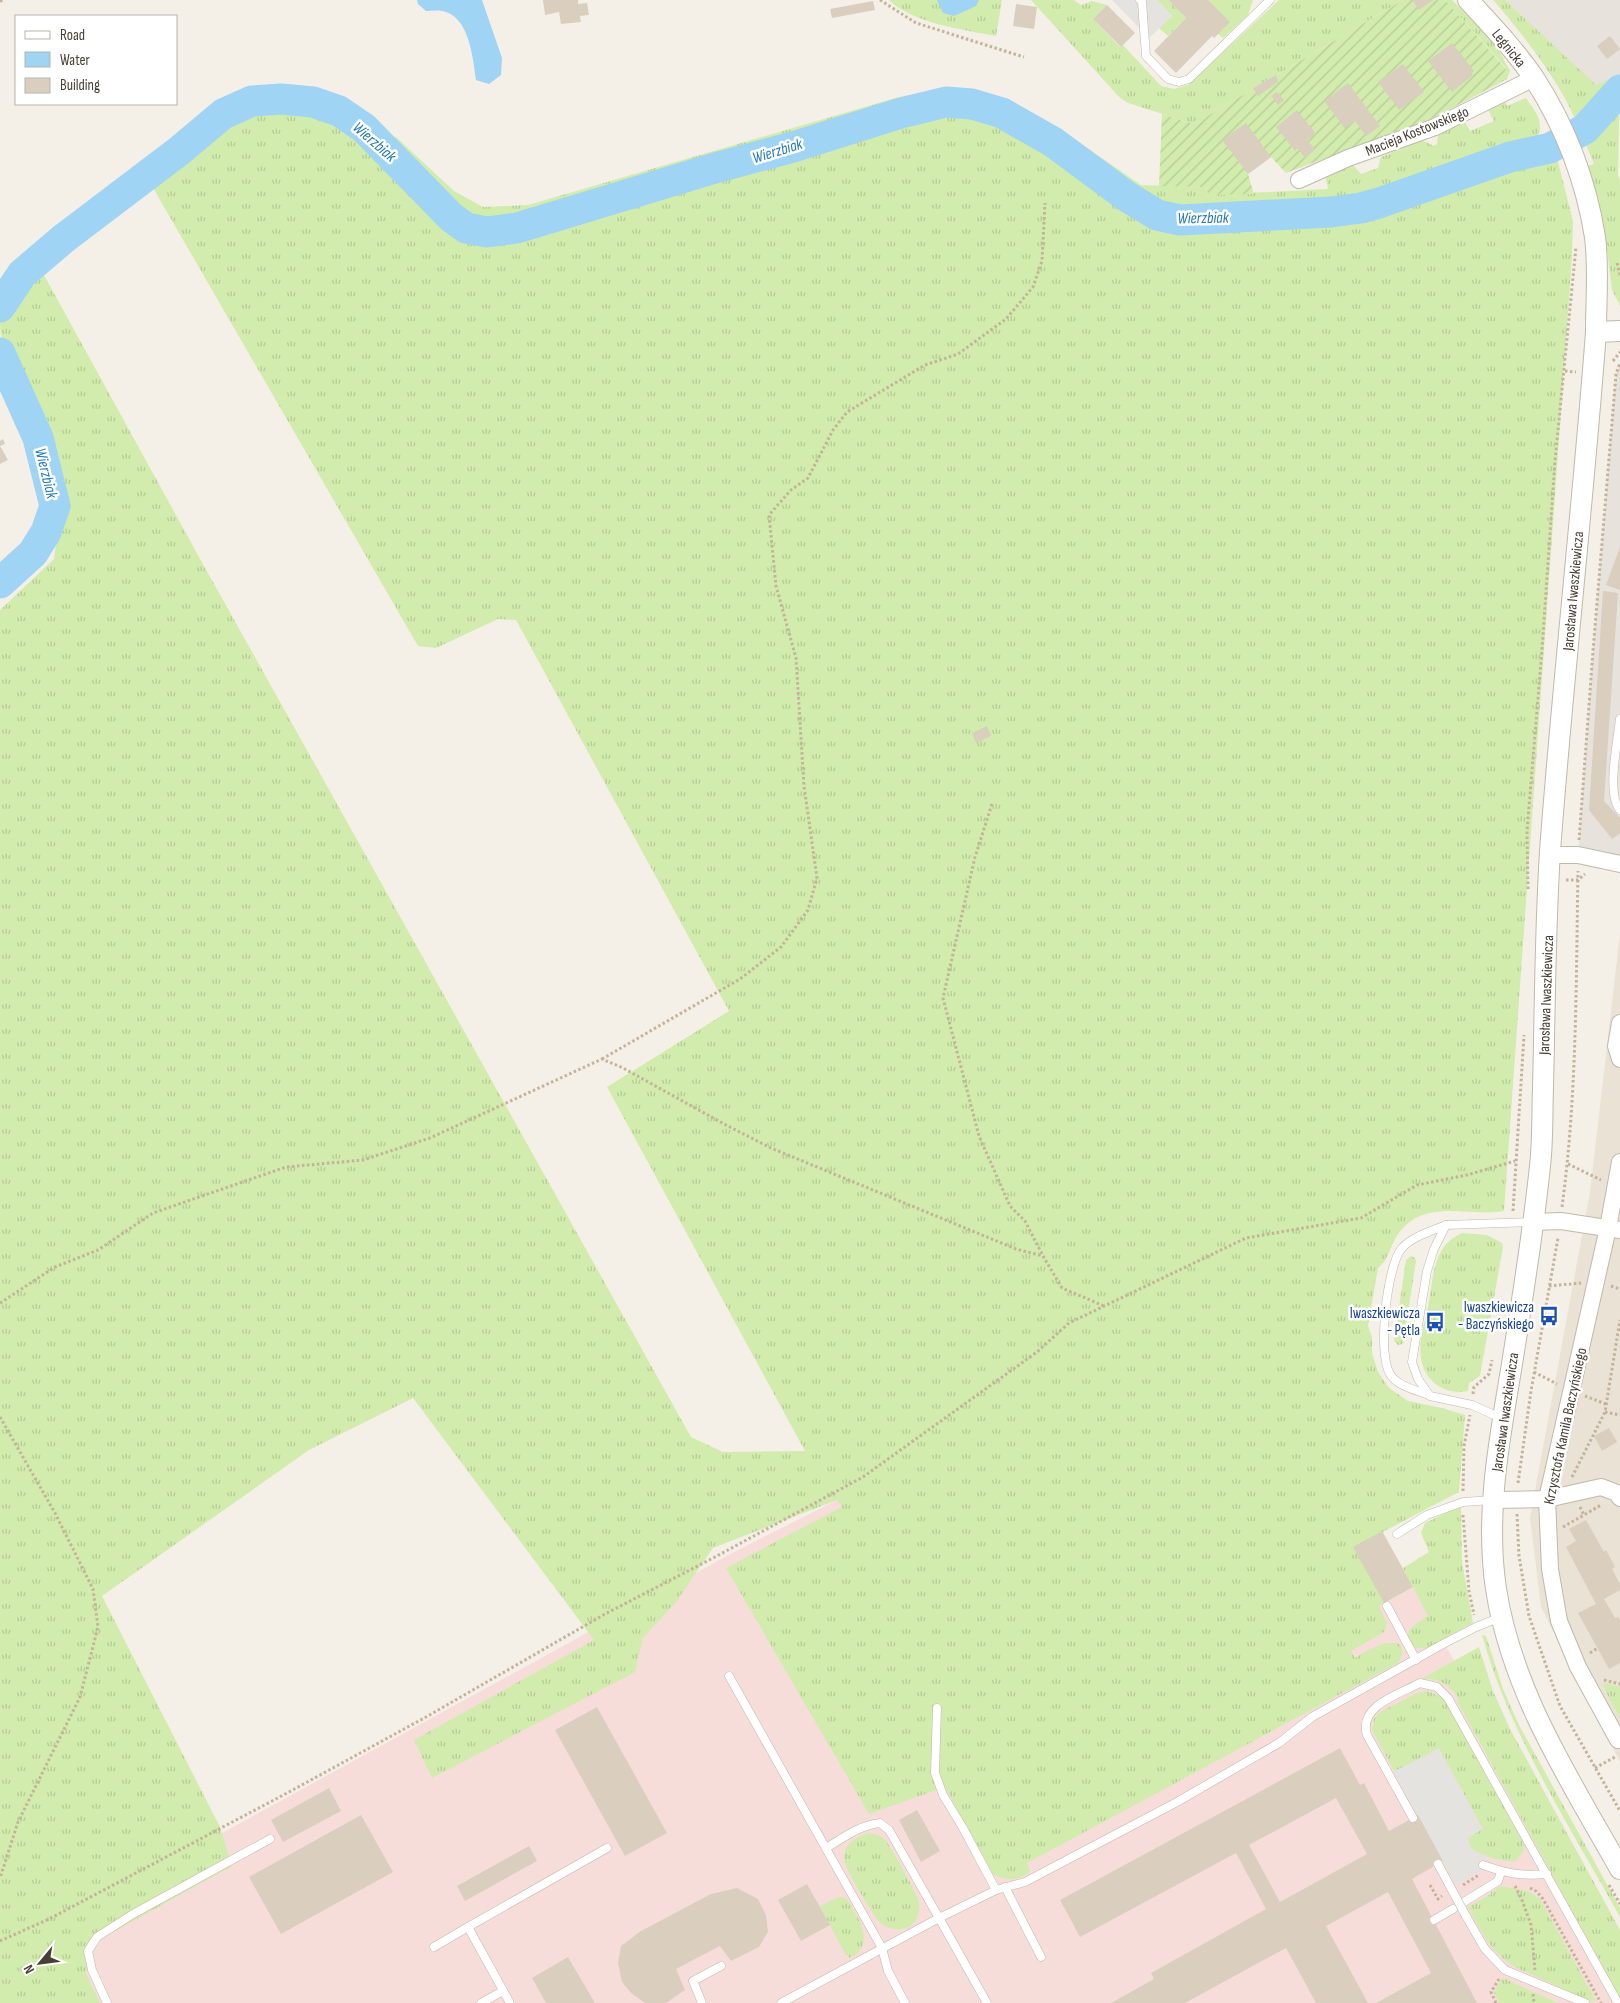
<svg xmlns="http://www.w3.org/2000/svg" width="1620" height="2003" font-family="'Sofia Sans Condensed',sans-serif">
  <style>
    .residential { fill: #e9e2d5 }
    .industrial { fill: #e7e2dc }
    .medical { fill: #f6ddda }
    .grass { fill: url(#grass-tufts) }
    .garden { fill: url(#garden-furrows) }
    .parking { fill: #e5e3df }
    .water { fill: #9fd4f5 }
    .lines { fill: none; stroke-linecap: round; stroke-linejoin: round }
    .river { stroke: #9fd4f5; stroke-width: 31 }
    .building { fill: #dacfbe; fill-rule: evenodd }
    .service-casing { stroke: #c1b8a9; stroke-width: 9 }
    .minor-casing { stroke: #c1b8a9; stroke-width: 18 }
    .tertiary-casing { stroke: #c1b8a9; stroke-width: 22 }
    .path { stroke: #c4b399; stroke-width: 3; stroke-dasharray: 2.5 2.5; stroke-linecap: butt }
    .service { stroke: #fff; stroke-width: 8 }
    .minor { stroke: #fff; stroke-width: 16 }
    .tertiary { stroke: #fff; stroke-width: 20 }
    .service-bridge-casing { stroke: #c1b8a9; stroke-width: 9; stroke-linecap: butt }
    .service-bridge { stroke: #fff; stroke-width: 8 }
    .labels { text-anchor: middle; stroke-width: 5; stroke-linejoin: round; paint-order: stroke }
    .street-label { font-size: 15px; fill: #484035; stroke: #fff }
    .transit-label { font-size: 15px; fill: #164399; stroke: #fff; text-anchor: end }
    .water-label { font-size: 16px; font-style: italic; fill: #267bb3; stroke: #fff }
  </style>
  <defs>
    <pattern id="grass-tufts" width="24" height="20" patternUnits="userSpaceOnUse" patternTransform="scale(1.25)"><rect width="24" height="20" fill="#d1ecad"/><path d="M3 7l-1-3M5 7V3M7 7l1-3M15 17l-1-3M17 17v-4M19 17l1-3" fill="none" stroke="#b5cb95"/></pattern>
    <pattern id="garden-furrows" width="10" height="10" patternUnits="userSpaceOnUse" patternTransform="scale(1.25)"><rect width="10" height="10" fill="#d1ecad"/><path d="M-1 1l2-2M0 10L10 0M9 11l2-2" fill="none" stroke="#b5cb95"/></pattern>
  </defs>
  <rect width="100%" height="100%" fill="#f5f0e7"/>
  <!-- residential -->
  <path class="residential" d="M1620,934V1762L1541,1607L1530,1518L1590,1192Z"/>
  <!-- industrial -->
  <g class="industrial">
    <path d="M1505,0H1620V75L1596,86Z"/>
    <path d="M1620,363V864L1578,855L1593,651L1616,374Z"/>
  </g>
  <!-- medical -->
  <path class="medical" d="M1253,1290L1382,1531L1620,1960V2003H26L0,1955L736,1551Z"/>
  <!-- grass -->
  <g class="grass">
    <path d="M889,0H1002L996,36C964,30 912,23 889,0Z"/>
    <path d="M1031,0H1074L1081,5L1092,1L1107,5L1093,19L1120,47L1123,45L1161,86L1174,89L1188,85L1279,0H1403L1194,124L1128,103L1120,98Z"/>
    <path d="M1157,0H1168L1186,18L1168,36L1159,28L1172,16Z"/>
    <path d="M1208,0H1253L1248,15L1223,38L1218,34Z"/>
    <path d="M1445,0H1452L1495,43L1510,71L1507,79L1496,85L1506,68Z"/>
    <path d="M1493,0H1505L1596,85L1620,75L1618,176L1620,180V306L1612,290L1606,241L1587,166L1594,164C1586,146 1580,128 1571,110C1554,75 1519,29 1493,0Z"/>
    <path d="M965,89L1013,104L1064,132L1141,185L1206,187L1208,195L1328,189L1326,177L1351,163L1361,174L1378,168L1381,157L1422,140L1434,146L1437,144L1438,134L1465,122L1470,131L1494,121L1488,110L1505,102L1507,106L1526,98C1535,111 1546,123 1536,139L1352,205L1161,210L1146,204L1068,145L1033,123L993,103L956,96L914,102L808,137L722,159L523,220C498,225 481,230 457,216L390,144L396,137L454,191L483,207L528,205L899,97L933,91Z"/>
    <path d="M277,105L305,109L337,117L367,139L441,218L461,234L477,238L497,239L635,201L818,146L907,116L931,110L955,107L993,116L1022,130L1120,199L1142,213L1171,226L1342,220L1393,206L1543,150L1557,158L1573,221L1572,256L1504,1211C1470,1217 1431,1200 1404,1227C1389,1242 1391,1258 1378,1268L1368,1326L1372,1337V1353L1378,1372L1389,1388L1408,1401L1442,1408L1465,1415L1459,1492L1354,1547L1384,1603L1379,1606L1387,1623L1384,1632L1351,1651L1355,1658C1369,1651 1383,1639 1399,1644C1404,1650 1403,1656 1398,1663L1027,1863L1030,1871C1022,1881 1002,1881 993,1874L945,1787L869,1814L726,1568L842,1507L837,1500L713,1548L676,1602L643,1638L635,1672L432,1778L414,1740L594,1640L413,1398L309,1450L102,1596L220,1827L232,1866L92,1944L86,1973L100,2003H0V610L54,559L61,503L53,445L4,350C1,340 0,330 0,319C3,300 24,278 39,266L204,566L691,1437L723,1452L805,1451L607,1087L729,1011L516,620L498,619L436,648L418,646L149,181C163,171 177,161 189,150C219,125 235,106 277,105Z"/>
    <path d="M1462,1233L1487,1235L1502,1243L1503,1247L1480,1376L1469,1383L1468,1391C1445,1396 1424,1381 1421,1358C1418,1340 1426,1319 1429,1301C1432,1284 1433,1264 1442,1250C1446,1242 1454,1237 1462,1233Z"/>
    <path d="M1411,1256L1415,1258L1416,1261L1403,1344L1398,1345L1394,1341L1406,1260Z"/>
    <path d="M1461,1506L1462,1562L1473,1623L1427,1648H1416C1397,1634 1415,1624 1428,1616L1403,1568L1429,1552L1421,1533L1425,1523Z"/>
    <path d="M1482,1635L1486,1636L1503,1689L1519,1725L1620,1908V1917C1570,1826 1510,1736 1482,1635Z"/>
    <path d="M1479,1647L1493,1691L1510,1729L1620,1930V1998L1457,1701L1459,1700C1451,1685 1438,1677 1421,1679Z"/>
    <path d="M1605,1683L1620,1687V1716L1614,1708L1603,1685Z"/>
    <path d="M1427,1691L1440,1696L1449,1706L1523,1840L1524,1850L1516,1861C1507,1863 1479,1856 1472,1849C1469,1846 1469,1842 1468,1838L1470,1836L1394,1771L1372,1730L1374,1719L1380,1712L1417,1693Z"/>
    <path d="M869,1833C876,1834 882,1836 886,1841C892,1849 918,1895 919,1903C922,1931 892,1938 876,1918C869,1906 845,1870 844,1859C843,1844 857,1836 869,1833Z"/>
    <path d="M1501,1886L1528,1891L1540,1899L1596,2001L1588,2002V2000L1515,1967C1491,1953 1481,1931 1468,1907L1491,1894V1892Z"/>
    <path d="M839,1897L845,1898L848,1901C859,1920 877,1944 850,1958L844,1952L820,1906Z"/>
    <path d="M1503,1978L1558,2003H1499L1494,1992Z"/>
  </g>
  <!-- garden -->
  <path class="garden" d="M1403,0H1445L1506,69L1496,85L1433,118L1286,173L1271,157L1248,174L1254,194L1208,195L1206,187L1159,186L1162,114L1194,124Z"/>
  <!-- parking -->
  <g class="parking">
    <path d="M1112,0H1157L1172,16L1149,38Z"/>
    <path d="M1439,1748L1483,1829L1468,1838L1470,1847L1476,1852L1487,1855L1482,1871L1456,1885L1393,1772Z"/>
  </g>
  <!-- water -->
  <g class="water">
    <path d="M417,0H482L502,58L501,75L489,84L476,80C473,58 469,15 442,11C437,10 431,11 426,11L418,4Z"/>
    <path d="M937,0H979L976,6L954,16L943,13Z"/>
  </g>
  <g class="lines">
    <!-- river -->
    <g class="river">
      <path d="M0,307L22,274L63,239L179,151L223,114L252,101L281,99L313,102L339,111L364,128L451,217L466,228L487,232L517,228L715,168L793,147L901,113L946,102L972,104L1002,113L1053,142L1126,196L1157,215L1180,220L1331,212L1361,208L1379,203L1510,157L1550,148L1585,129L1620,90"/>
      <path d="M0,353L38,438L55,506L46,532L33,553L0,583"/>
    </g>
  </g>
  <!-- building -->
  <g class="building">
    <path d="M543,0H578V4L587,3L589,15L580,16L581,22L561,24L559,12L545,15Z"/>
    <path d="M1168,0H1208L1230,22L1214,38L1212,36L1176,73L1154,51L1186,18Z"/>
    <path d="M1412,0H1433L1419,10Z"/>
    <path d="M873,1L875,10L832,18L830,9Z"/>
    <path d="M1016,4L1037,7L1034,29L1013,26Z"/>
    <path d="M1107,5L1135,33L1121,47L1093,19Z"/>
    <path d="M1610,36L1620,49L1607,59L1597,46Z"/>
    <path d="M1452,43L1474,71L1472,73L1473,75L1452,92L1428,61Z"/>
    <path d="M1403,64L1424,92L1399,110L1378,82Z"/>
    <path d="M1276,75L1278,82L1258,96L1253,88Z"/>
    <path d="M1348,83L1380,126L1366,136L1355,121L1345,129L1324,101Z"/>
    <path d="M1277,92L1284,100L1278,105L1271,96Z"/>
    <path d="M1297,110L1316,134L1307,140L1315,149L1305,158L1297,148L1295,151L1276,127Z"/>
    <path d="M1246,123L1271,157L1248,174L1222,140Z"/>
    <path d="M3,439L5,444L0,446L8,460L0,464V441Z"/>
    <path d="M1620,547V590L1606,585Z"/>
    <path d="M1603,591L1618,593L1604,801L1620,818V833L1612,839L1589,810Z"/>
    <path d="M987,726L991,736L976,743L972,733Z"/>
    <path d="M1609,1428L1617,1442L1602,1451L1594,1436Z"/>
    <path d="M1586,1520L1604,1552L1606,1550L1615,1567L1612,1569L1620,1584V1590L1604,1599L1615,1618L1618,1617L1620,1620V1663L1609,1669L1578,1613L1596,1604L1566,1547L1576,1541L1569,1529Z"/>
    <path d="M1382,1531L1413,1587L1384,1603L1353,1547Z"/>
    <path d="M597,1707L667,1833L625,1856L555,1730Z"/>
    <path d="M1340,1748L1360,1785L1364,1783L1389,1831L1418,1815L1443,1861L1412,1879L1477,2003H1376L1431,1973L1388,1892L1326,1926L1368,2003H1316L1286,1948L1185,2003H1111L1154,1979L1151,1973L1266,1909L1236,1853L1080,1937L1060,1900ZM1336,1798L1367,1854L1280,1902L1249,1845Z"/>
    <path d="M329,1788L341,1811L283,1842L271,1820Z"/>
    <path d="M917,1810L940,1851L921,1862L899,1820Z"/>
    <path d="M361,1815L393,1872L281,1934L249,1877Z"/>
    <path d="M529,1846L537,1861L465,1901L457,1886Z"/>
    <path d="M807,1884L830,1925L801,1941L778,1900Z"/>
    <path d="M737,1888L758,1899L766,1915L768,1932L759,1947L731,1961L720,1946L676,1969L685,1990L666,2003H645L631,1993L622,1982L618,1963L621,1946L641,1931L711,1894Z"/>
    <path d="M568,1957L595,2003H546L532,1978Z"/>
  </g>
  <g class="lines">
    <defs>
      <g id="service">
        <path d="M1140,0L1142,2L1146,56L1168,79L1179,82L1189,79L1270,0"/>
        <path d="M1620,719C1618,740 1606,794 1620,810"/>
        <path d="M1429,1395C1416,1390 1397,1386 1390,1374C1377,1353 1387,1265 1402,1248C1413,1236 1432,1231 1446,1225"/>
        <path d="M1501,1418L1472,1405L1430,1396L1418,1379L1412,1362L1427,1271L1434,1249L1446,1225L1531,1222"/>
        <path d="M1397,1534L1427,1515L1463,1502L1492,1500"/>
        <path d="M1387,1606L1416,1660"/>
        <path d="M729,1676L882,1948L888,1971L905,2003"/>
        <path d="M937,1708L935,1773L943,1795L963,1828L996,1890"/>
        <path d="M1413,1818L1367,1735C1358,1706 1399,1694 1420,1683L1437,1687L1448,1698L1618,2003"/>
        <path d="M826,1848C843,1838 860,1825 880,1823L889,1830L939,1918L996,1890L1025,1882L1177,1802L1279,1743L1312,1717L1443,1644L1476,1627L1501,1617"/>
        <path d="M1483,1865C1508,1874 1521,1876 1547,1874"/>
        <path d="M1005,1887L1041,1957"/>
        <path d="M1464,1902L1498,1881L1501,1872"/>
        <path d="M1466,1916L1485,1949L1505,1970L1585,2003"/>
        <path d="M1434,1920L1453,1909"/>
        <path d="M434,1947L468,1927"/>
        <path d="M107,2003L92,1970L88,1951L97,1937L133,1914L270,1839"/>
        <path d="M481,2003L503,1991"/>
        <path d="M510,2003L468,1927L607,1848"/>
        <path d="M702,2003L693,1981L721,1966"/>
        <path d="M781,2003L939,1918L987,2003"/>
      </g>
      <g id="minor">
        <path d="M1299,180L1348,158L1435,127L1534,78"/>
        <path d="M1550,855H1578L1620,864"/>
        <path d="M1620,1023L1616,1046L1620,1059"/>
        <path d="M1533,1222L1561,1221L1620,1230"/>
        <path d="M1492,1500L1547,1499L1601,1487L1617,1493L1620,1498"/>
        <path d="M1618,1740L1578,1667L1559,1621L1550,1569L1547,1499L1608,1228L1620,1162"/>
      </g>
      <g id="tertiary">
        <path d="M1468,0C1491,25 1515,50 1534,78C1565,126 1586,181 1595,237C1599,268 1596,300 1596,332C1583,505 1563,678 1550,851C1545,929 1545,1009 1543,1088C1542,1114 1543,1140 1540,1166C1533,1234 1522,1302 1511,1370C1499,1442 1485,1515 1496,1589C1512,1692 1570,1780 1620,1869"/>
        <path d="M1596,332L1620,331"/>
      </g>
    </defs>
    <!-- service casing -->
    <use href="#service" class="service-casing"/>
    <!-- minor casing -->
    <use href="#minor" class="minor-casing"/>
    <!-- tertiary casing -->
    <use href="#tertiary" class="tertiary-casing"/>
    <!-- path -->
    <g class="path">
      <path d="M880,0L916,23L1024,57"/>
      <path d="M0,1L5,0"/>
      <path d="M1617,263L1620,275"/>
      <path d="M1613,361L1620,352"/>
      <path d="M1565,371L1576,372"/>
      <path d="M992,804L975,857L943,998L979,1136L1010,1206L1025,1221L1043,1256L1062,1288L1104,1306"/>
      <path d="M1579,840L1593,651L1616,374L1620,363"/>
      <path d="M1566,880H1578L1585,874"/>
      <path d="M1528,889L1527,831L1542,650L1555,461L1576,247"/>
      <path d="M602,1059L740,979L781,947L808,910L817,878L804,786L796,658L776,586L769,515L791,490L808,478L833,430L847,412L925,365L958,354L1006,319L1033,287L1042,261L1045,203"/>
      <path d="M1568,1164L1601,1180"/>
      <path d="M1562,1207C1577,1096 1576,983 1578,871"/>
      <path d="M1513,1211L1524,1035"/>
      <path d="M1549,1286L1581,1283"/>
      <path d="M1611,1286L1620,1289"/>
      <path d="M0,1303L55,1267L98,1250L153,1213L286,1167L363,1160L430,1138L602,1059L623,1068L724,1124L771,1148L1016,1249L1043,1256"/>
      <path d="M1534,1372L1557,1384"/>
      <path d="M1473,1394L1474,1387L1489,1374L1492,1360"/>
      <path d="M1585,1396L1606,1404"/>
      <path d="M1605,1412L1620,1415"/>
      <path d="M0,1417L55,1513L93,1589L98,1627L80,1697L18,1822L0,1878"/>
      <path d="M1572,1477L1605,1412L1620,1320"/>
      <path d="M1518,1483L1531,1391L1558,1238"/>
      <path d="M1463,1491L1464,1446L1470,1415"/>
      <path d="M1580,1507L1584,1515L1601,1505"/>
      <path d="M1517,1514L1519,1556L1529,1616L1560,1706L1620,1811"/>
      <path d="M1463,1515L1469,1591L1474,1615"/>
      <path d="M1563,1527L1584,1515"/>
      <path d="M1590,1653L1598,1648"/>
      <path d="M1604,1680L1620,1684"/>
      <path d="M1595,1768L1615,1757"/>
      <path d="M1430,1885L1438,1899L1442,1896"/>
      <path d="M1463,1885L1479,1875"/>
      <path d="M1609,1885L1620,1904"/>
      <path d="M1515,1886L1522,1900L1531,1925L1535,1970"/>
      <path d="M1530,1888L1536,1891L1543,1899L1601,2003"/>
      <path d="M0,1941L49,1919L289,1792L426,1717L605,1614L715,1557L863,1477L1037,1352L1069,1323L1246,1238L1361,1218L1417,1185L1467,1175L1515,1161"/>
      <path d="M1533,1994L1534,2003"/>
      <path d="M1496,2003L1491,1992L1499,1979"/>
    </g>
    <!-- service -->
    <use href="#service" class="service"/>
    <!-- minor -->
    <use href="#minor" class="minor"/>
    <!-- tertiary -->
    <use href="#tertiary" class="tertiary"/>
    <defs>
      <path id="service-bridge" d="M1438,1864L1466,1916"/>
    </defs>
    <!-- service-bridge casing -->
    <use href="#service-bridge" class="service-bridge-casing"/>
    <!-- service-bridge -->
    <use href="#service-bridge" class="service-bridge"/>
  </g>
  <!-- icons -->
  <defs>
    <symbol id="bus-bare" viewBox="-9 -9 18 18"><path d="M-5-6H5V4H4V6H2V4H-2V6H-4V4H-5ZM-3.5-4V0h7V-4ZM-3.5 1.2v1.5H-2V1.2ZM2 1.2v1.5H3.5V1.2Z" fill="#1a4fb4" stroke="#fff" stroke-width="2.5" paint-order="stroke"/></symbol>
  </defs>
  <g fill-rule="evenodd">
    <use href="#bus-bare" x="1535" y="1302" width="28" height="28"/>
    <use href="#bus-bare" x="1421" y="1308" width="28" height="28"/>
  </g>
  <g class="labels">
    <!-- street labels -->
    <g class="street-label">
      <text transform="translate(1509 48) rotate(51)" y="5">Legnicka</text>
      <text transform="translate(1417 131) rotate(-22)" y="5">Macieja Kostowskiego</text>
      <text transform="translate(1573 591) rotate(-85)" y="5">Jarosława Iwaszkiewicza</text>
      <text transform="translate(1546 995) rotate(-88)" y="5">Jarosława Iwaszkiewicza</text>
      <text transform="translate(1505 1412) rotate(-82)" y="5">Jarosława Iwaszkiewicza</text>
      <text transform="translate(1565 1426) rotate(-78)" y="5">Krzysztofa Kamila Baczyńskiego</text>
    </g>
    <!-- transit labels -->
    <g class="transit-label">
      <text x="1534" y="1312">Iwaszkiewicza<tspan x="1534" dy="17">- Baczyńskiego</tspan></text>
      <text x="1420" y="1318">Iwaszkiewicza<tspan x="1420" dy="17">- Pętla</tspan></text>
    </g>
    <!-- water labels -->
    <g class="water-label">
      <text transform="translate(375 141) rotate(41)" y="6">Wierzbiak</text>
      <text transform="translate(777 150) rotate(-17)" y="6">Wierzbiak</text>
      <text transform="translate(1203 217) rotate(-1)" y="6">Wierzbiak</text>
      <text transform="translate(47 473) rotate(76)" y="6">Wierzbiak</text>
    </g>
  </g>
  <!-- legend -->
  <rect x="15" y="15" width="162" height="90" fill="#ffffff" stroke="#b6b3ae"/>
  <rect x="25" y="31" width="25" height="8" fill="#ffffff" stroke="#b6b3ae"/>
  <text x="60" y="40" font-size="15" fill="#484035">Road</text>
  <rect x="25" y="52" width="25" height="15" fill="#9fd4f5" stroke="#b6b3ae"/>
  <text x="60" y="65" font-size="15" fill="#484035">Water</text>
  <rect x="25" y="78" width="25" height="15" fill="#dacfbe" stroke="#b6b3ae"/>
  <text x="60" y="90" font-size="15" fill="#484035">Building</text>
  <!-- north arrow -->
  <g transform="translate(40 1963) rotate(241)" stroke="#ffffff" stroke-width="4" paint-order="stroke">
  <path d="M0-4L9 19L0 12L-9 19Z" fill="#484035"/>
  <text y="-8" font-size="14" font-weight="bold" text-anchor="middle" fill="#484035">N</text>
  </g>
</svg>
